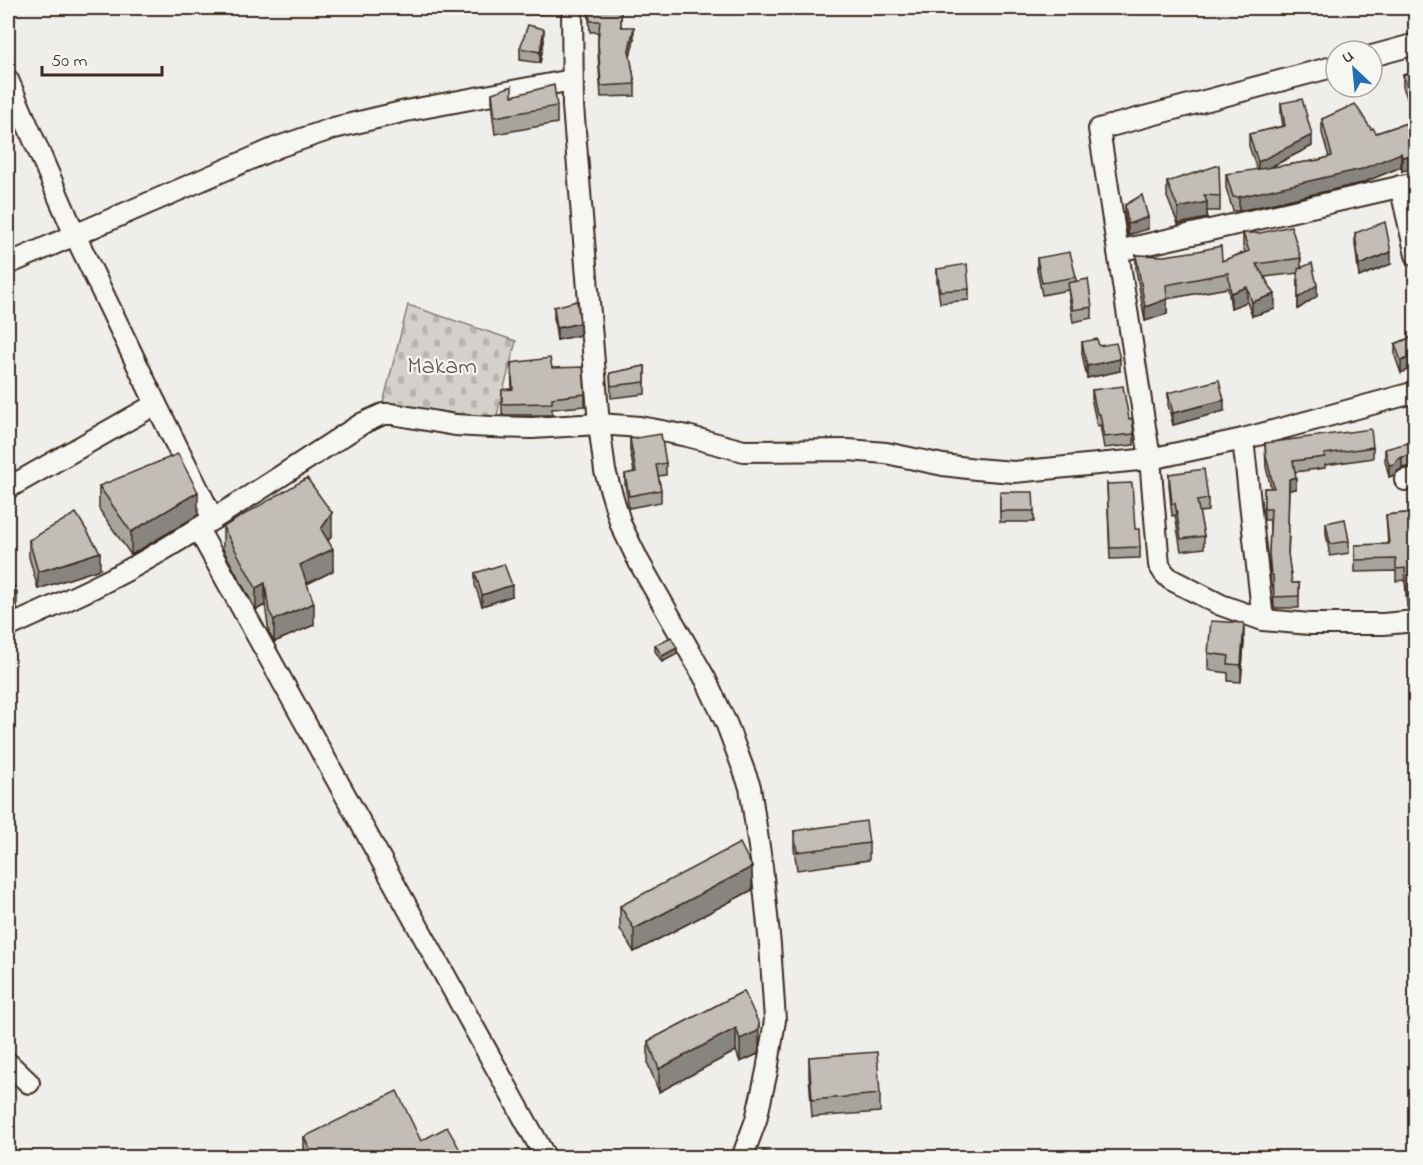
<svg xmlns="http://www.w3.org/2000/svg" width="1423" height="1165" font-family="'Indie Flower',sans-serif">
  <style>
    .cemetery { fill: url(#cemetery-stones); stroke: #887e75; stroke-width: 1.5 }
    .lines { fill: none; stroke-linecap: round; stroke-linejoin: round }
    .minor-casing { stroke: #3b2a1e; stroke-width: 24 }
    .minor { stroke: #f6f6f2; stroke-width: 20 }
    .wall { fill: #a7a39d; stroke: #3b2a1e; stroke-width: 1.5 }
    .shaded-wall { fill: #888480; stroke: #3b2a1e; stroke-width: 1.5 }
    .building { fill: #c2bdb7; stroke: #3b2a1e; stroke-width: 1.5 }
    .labels { text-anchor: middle; stroke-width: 4.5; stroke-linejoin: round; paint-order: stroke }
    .park-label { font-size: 24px; fill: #61544a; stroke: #f6f6f2 }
  </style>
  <defs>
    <pattern id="cemetery-stones" width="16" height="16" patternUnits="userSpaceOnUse" patternTransform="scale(1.5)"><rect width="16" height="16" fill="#d4d1cc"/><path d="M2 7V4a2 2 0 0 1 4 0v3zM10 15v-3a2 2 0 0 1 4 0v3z" fill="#b7b4af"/></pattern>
  </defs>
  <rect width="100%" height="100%" fill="#efeeea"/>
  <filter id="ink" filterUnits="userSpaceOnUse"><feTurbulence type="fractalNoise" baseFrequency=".0167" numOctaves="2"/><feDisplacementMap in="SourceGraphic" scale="12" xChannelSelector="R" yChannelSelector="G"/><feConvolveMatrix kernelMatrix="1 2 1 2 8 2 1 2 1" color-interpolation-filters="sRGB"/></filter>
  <g filter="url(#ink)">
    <!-- cemetery -->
    <path class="cemetery" d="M408,305L516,341L496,419L383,403Z"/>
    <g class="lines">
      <defs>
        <g id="minor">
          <path d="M572,8L573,106L599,424L605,471L621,525L639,562L706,680L727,725L750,787L762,867L770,945L775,1020L767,1071L756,1120L742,1158"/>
          <path d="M1372,56L1416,44"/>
          <path d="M1336,66L1099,129L1150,459L1159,565L1164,573L1170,579L1221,605L1263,620L1310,624H1383L1416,621"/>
          <path d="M8,80L75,235L156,404L213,519"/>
          <path d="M1400,186L1416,255"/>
          <path d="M1118,251L1416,183"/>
          <path d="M8,264L278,147L334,128L406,111L572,80"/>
          <path d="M1243,439L1263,620"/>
          <path d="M1405,480L1416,478"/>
          <path d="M8,488L156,404"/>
          <path d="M198,529L546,1158"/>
          <path d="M8,627C56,605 105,584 151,557C223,515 292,468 363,423L383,414H392L455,425L491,427L532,428L599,424L640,427L662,431L687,436L744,451L848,450L886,453L943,465L976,469L1014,472L1150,459L1243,439L1416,392"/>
          <path d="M8,1063L29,1083"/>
        </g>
      </defs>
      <!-- minor casing -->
      <use href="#minor" class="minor-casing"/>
      <!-- minor -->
      <use href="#minor" class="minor"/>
    </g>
    <!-- wall -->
    <g class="wall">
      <path d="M521,8H560V13L521,15Z"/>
      <path d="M588,8H621V27L634,39L630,57L635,84V96L601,97L598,53V32H590Z"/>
      <path d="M544,41L540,63L520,60V48Z"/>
      <path d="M1416,71V103L1410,105L1403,87V75Z"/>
      <path d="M492,93L512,96L557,106V123L495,134L492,111Z"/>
      <path d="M1281,103L1312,146L1269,168L1319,160L1329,157L1322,133V119L1371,129L1376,133L1416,120L1402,171L1401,167L1362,183L1239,211H1233L1226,188V174L1257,170L1249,146V134L1283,126L1281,114Z"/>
      <path d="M1167,182L1220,196V211H1207V218L1178,224L1167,197Z"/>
      <path d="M1125,205L1148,229L1128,235L1125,217Z"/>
      <path d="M1243,233L1301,258V268L1317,296L1298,309V273L1265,277L1275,309L1252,316L1247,302L1231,308L1228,288L1167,299V314L1145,321L1136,270V255L1222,261L1245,252L1243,247Z"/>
      <path d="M1355,233L1391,264L1359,277L1355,244Z"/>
      <path d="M1037,258L1076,277V281L1092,307V318L1073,322L1068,290L1042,295L1037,270Z"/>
      <path d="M937,269L969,289V300L940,303L937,281Z"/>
      <path d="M554,307L580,335L557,340L554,319Z"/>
      <path d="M1412,337L1401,373L1395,356V344Z"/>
      <path d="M1082,342L1099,346L1120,371L1087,378L1082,354Z"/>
      <path d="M511,363L552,368L585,394V406L552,409V415H502V390L512,389Z"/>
      <path d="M645,366V394L611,398L610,373Z"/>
      <path d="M1092,390L1129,419L1134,434V445L1104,448L1100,425L1097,426L1092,402Z"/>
      <path d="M1168,393L1224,411L1173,425L1168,405Z"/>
      <path d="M630,439L666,463V475L658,476L661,490V502L629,508L625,485V474L634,472L630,451Z"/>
      <path d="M1265,443L1373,447V458L1325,465V468L1295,472L1296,489L1289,490L1288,524L1289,536L1288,556L1292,583H1299V608H1274L1273,586H1271L1269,565L1270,520H1264V488H1271L1266,467Z"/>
      <path d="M1385,449L1415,455V466L1402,468L1398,471L1394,475L1389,477L1385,460Z"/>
      <path d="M1169,474L1208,499V511L1199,512L1204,536V548L1181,551L1175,515L1172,516L1169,485Z"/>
      <path d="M1413,481H1416V607H1407L1405,580L1396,581V571L1355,572V545L1388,544L1386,515L1415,512L1413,493Z"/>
      <path d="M1107,484L1135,529L1140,547V558L1110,559Z"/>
      <path d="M99,486L198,515L131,555L99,509Z"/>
      <path d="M1000,492L1034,511V522H1000Z"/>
      <path d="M1326,523L1349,541V553L1330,556L1326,534Z"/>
      <path d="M223,527L332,535L328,541L333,571L307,584L314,625L274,642L269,633L265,605L256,610L223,549Z"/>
      <path d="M29,540L100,569L38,589L29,557Z"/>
      <path d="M475,573L512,596L482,606L475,585Z"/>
      <path d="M1244,641L1241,682L1228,681V673L1208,670V653Z"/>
      <path d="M655,645L677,654L662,662L655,651Z"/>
      <path d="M794,831L869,843V860L797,870L794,848Z"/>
      <path d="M752,890L634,952L620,929V906Z"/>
      <path d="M744,991L759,1047L758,1054L740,1062L736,1051L659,1092L648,1064V1041Z"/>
      <path d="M809,1057L880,1094V1112L812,1117L809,1075Z"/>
      <path d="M304,1137L421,1141L463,1158L304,1157Z"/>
    </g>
    <!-- shaded-wall -->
    <g class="shaded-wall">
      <path d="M634,27V39L629,61V50Z"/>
      <path d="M544,29V41L540,63V52Z"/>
      <path d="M1416,92V103L1410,105V94Z"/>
      <path d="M1312,135V146L1258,173V162Z"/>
      <path d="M1401,153V167L1362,183L1239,211V197Z"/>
      <path d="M1416,154V168L1402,171V157Z"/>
      <path d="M1207,202V218L1178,224V208Z"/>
      <path d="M1148,217V229L1128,235V224Z"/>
      <path d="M1391,252V264L1359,277V265Z"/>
      <path d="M1317,285V296L1298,309V298Z"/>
      <path d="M1247,287V302L1231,308V293Z"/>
      <path d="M1275,294V309L1252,316V302Z"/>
      <path d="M1167,299V314L1145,321V307Z"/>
      <path d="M580,323V335L557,340V328Z"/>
      <path d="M1416,355V367L1401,373V361Z"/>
      <path d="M1120,359V371L1087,378V366Z"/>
      <path d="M1224,400V411L1173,425V413Z"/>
      <path d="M1402,457V468L1398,471L1394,475L1389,477V465Z"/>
      <path d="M1296,477V489L1289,490V479Z"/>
      <path d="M198,492V515L131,555V532Z"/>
      <path d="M332,513V535L321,551V529Z"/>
      <path d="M333,549V571L300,587V565Z"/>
      <path d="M100,552V569L38,589V572Z"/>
      <path d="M265,583V605L256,610V588Z"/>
      <path d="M512,585V596L482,606V595Z"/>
      <path d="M17,592V610L8,613V596Z"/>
      <path d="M314,603V625L274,642V620Z"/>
      <path d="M1244,623V641L1241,682V665Z"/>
      <path d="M677,648V654L662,662V656Z"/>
      <path d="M752,867V890L634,952V929Z"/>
      <path d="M759,1024V1047L758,1054L740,1062V1039Z"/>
      <path d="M736,1028V1051L659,1092V1069Z"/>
    </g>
    <!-- building -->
    <g class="building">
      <path d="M589,8H621V27H634L629,50L635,84L601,86L598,41L600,21H590Z"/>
      <path d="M528,25L544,29L540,52L520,48Z"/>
      <path d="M1416,71V92L1410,94L1403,75Z"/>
      <path d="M554,85L557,106L495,117L492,93L512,86V96Z"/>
      <path d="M1302,99L1312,135L1258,162L1249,134L1285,126L1281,103Z"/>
      <path d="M1355,104L1371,129L1373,128L1376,133L1416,120V154L1402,157L1401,153L1362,169L1239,197H1233L1226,174L1319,160L1332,156L1322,119Z"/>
      <path d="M1219,165L1220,196L1204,195L1207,202L1178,208L1167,182Z"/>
      <path d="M1142,195L1148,217L1128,224L1125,205Z"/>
      <path d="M1385,222L1391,252L1359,265L1355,233Z"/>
      <path d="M1291,226L1301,258L1256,264L1275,294L1252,302L1247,287L1231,293L1228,273L1166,285L1167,299L1145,307L1136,255L1164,256L1198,251L1221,246L1222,261L1249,251L1243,233H1260Z"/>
      <path d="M1070,252L1076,277L1042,283L1037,258Z"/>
      <path d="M1312,263L1317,285L1298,298V269Z"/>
      <path d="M967,264L969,289L940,291L937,269Z"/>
      <path d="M1088,279L1092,307L1073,310L1068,283Z"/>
      <path d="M577,301L580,323L557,328L554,307Z"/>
      <path d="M1412,337L1416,346V355L1401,361L1395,344Z"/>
      <path d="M1097,339L1099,346L1116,343L1120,359L1087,366L1082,342Z"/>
      <path d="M550,358L552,368L583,367L585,394L552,398V403L502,404V390L513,389L511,363Z"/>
      <path d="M645,366V382L611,386L610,373Z"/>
      <path d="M1219,380L1224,400L1173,413L1168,393Z"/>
      <path d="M1123,386L1129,419L1132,418L1134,434L1104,437L1100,414H1097L1092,390Z"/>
      <path d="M1371,429L1373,447L1324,454L1325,457L1293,461L1296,477L1289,479L1288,524H1289L1288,553L1292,583H1299V596L1274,597L1273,575H1271L1269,553L1271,509H1264V488H1274L1266,456L1265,443Z"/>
      <path d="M661,434L666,463L656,465L661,490L629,496L625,474L636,472L630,439Z"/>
      <path d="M1412,442L1415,455L1402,457L1398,459L1394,464L1389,465L1385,449Z"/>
      <path d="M178,454L198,492L131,532L99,486Z"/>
      <path d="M1204,469L1208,499L1197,501L1204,536L1181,539L1175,503L1172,504L1169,474Z"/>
      <path d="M307,478L332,513L321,529L333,549L300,565L314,603L274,620L269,611L265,583L256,588L223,527Z"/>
      <path d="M1413,481H1416V502Z"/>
      <path d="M1132,483L1135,529H1139L1140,547L1110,548L1107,484Z"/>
      <path d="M1000,492H1033L1034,511H1000Z"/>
      <path d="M1416,512V595L1407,596L1405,568L1396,569V559L1355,560V545L1389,544L1386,515Z"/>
      <path d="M76,513L100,552L38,572L29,540Z"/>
      <path d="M1345,519L1349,541L1330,544L1326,523Z"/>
      <path d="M504,564L512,585L482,595L475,573Z"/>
      <path d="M8,573L17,592L8,596Z"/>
      <path d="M1211,621L1244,623L1241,665L1228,664L1229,656L1208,653Z"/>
      <path d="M671,637L677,648L662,656L655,645Z"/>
      <path d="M866,821L869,843L797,852L794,831Z"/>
      <path d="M740,843L752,867L634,929L620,906Z"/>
      <path d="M744,991L759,1024L758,1031L740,1039L736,1028L659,1069L648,1041Z"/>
      <path d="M877,1052L880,1094L812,1100L809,1057Z"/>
      <path d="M397,1091L421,1141L447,1127L463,1155L459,1158H351L350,1156L347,1158H314L304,1137Z"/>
      <path d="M763,1151L789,1156V1158H761Z"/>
    </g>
  </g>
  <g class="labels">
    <!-- park labels -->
    <g class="park-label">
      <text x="442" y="373">Makam</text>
    </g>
  </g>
  <!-- margin -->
  <rect width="1423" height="1165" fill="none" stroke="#f6f6f2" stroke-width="30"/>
  <rect x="15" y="15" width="1393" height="1135" fill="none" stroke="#3b2a1e" stroke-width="2" filter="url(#ink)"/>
  <!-- north arrow -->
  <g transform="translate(1354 69) rotate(334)"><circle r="28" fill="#f6f6f2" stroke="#aba49d" stroke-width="1.5"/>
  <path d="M0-4.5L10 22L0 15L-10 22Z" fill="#1f6fb2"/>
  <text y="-9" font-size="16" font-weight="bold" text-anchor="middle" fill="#3b2a1e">U</text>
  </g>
  <!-- scale -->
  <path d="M42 66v9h120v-9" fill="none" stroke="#3b2a1e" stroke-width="3"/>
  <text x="51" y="66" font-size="18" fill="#3b2a1e" stroke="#f6f6f2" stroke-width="4.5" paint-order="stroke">50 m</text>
</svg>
